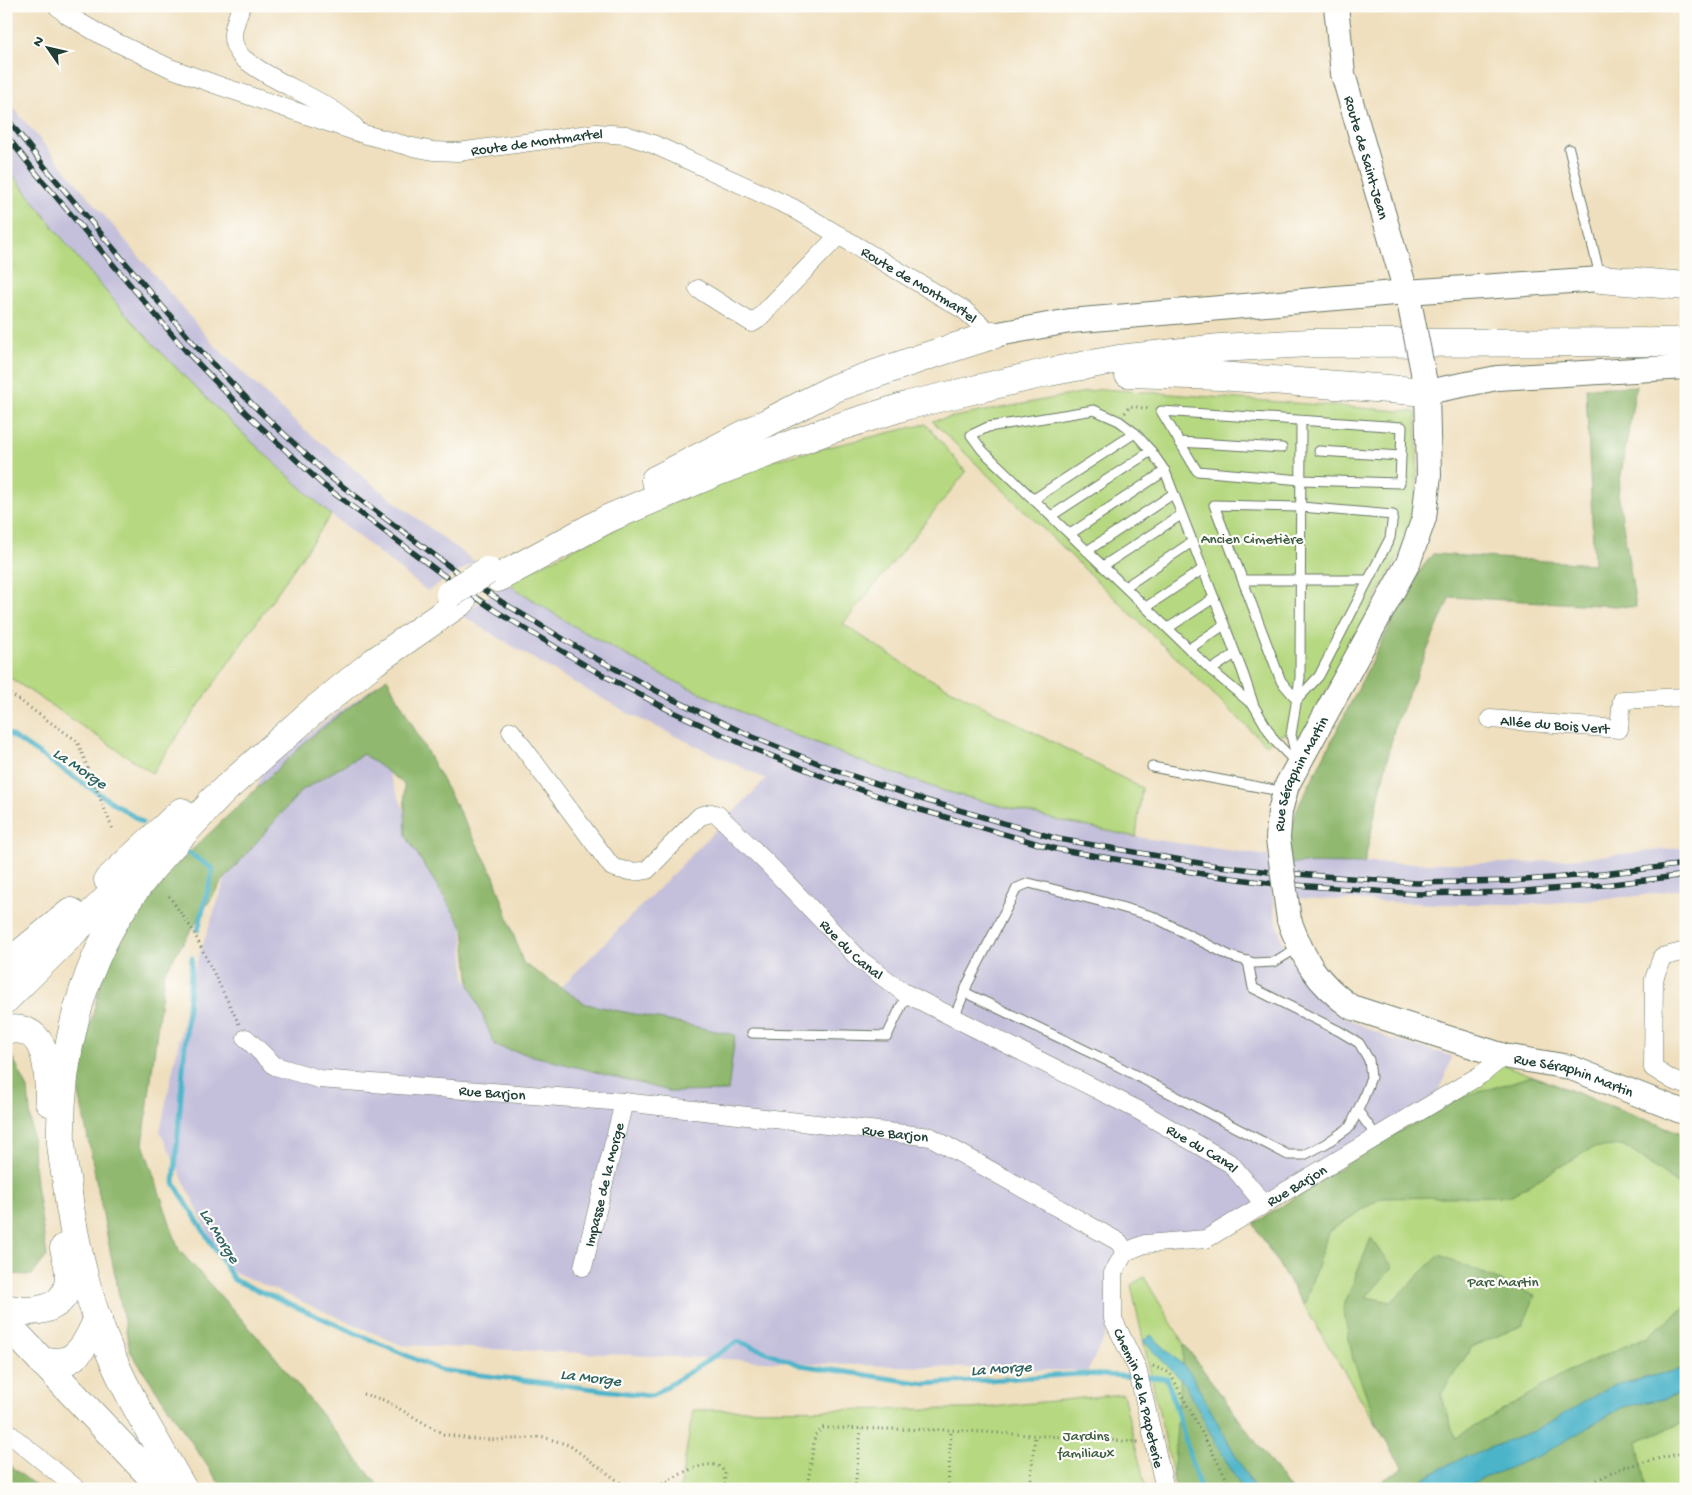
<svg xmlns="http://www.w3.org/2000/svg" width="1692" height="1495" font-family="'Gochi Hand',sans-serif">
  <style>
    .industrial { fill: #c4c0db }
    .green { fill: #b6d880; stroke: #6a8a5a }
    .forest { fill: #90b86e; stroke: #587a51 }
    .water { fill: #4bb4c9; stroke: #35787e }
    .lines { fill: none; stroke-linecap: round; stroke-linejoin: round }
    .stream { stroke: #4bb4c9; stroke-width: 5 }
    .lane-casing { stroke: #687664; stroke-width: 11 }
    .street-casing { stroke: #687664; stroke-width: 19 }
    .secondary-casing { stroke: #687664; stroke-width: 26 }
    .primary-casing { stroke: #687664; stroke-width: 29 }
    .path { stroke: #687664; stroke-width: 3; stroke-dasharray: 1 4; stroke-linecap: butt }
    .lane { stroke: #fff; stroke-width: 9 }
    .street { stroke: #fff; stroke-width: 18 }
    .secondary { stroke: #fff; stroke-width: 24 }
    .primary { stroke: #fff; stroke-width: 28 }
    .rail-casing { stroke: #1f3d34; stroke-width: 5.5 }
    .rail { stroke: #fdfcf7; stroke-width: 4; stroke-dasharray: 11; stroke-linecap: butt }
    .secondary-bridge-casing { stroke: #687664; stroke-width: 26; stroke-linecap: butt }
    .primary-bridge-casing { stroke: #687664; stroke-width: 29; stroke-linecap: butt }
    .secondary-bridge { stroke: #fff; stroke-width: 24 }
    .primary-bridge { stroke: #fff; stroke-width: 28 }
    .labels { text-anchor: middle; stroke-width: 4.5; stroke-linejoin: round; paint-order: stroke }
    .street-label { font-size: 15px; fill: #1f3d34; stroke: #fdfcf7 }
    .park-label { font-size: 15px; fill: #3d5c43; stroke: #fdfcf7 }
    .water-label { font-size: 16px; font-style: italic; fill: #2c6161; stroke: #fdfcf7 }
  </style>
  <rect width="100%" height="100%" fill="#fdfcf7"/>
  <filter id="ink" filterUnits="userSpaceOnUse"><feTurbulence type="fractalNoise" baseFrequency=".02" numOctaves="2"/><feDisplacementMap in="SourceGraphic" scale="10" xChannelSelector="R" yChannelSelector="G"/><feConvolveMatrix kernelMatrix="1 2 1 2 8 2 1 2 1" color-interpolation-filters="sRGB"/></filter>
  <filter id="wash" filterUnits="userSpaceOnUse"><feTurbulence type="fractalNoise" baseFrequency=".0096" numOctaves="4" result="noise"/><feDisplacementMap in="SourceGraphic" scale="20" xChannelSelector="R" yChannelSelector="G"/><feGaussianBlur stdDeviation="1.12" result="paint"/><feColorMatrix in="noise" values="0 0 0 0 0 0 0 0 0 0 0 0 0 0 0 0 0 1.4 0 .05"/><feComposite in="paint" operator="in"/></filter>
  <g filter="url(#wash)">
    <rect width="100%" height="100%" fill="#efdfbe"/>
    <!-- industrial -->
    <g class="industrial">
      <path d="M6,96L21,117L214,345L292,419L386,495L475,562L427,591L331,515L251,443L191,384L102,288L6,166Z"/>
      <path d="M507,583L575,627L662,675L767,724L868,764L944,791L1056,820L1136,837L1268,856L1275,914L1284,948L1305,982L1332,1011L1388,1038L1452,1056L1436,1101L1206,1239L1125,1252L1113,1319L1088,1371L857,1365L401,1345L225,1268L160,1131L193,973L265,765L387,678L370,730L410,824L461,904L465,977L492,1014L517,1032L766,779L631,715L552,670L461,615Z"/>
      <path d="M1686,847V888L1637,896L1539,904H1437L1296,898L1291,863H1525L1633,853Z"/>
    </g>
    <!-- green -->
    <g class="green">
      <path d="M6,166C38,206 69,249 103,288C173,370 252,443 331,515L152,773L6,675Z"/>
      <path d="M1102,389L1416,412C1417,445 1419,479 1414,513C1412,524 1407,535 1404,546L1302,736L1282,734L1266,745L932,421Z"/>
      <path d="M926,424L966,472L843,624L915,671L1142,788L1136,837L1056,820L944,791L868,764L767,724L662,675L575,627L507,583L575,548L757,464Z"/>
      <path d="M1502,1064L1686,1135V1489H1369L1403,1468L1254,1224Z"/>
      <path d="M1144,1277L1184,1344L1290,1489H1176L1131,1285Z"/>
      <path d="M1123,1394L1146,1489H680L693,1410L972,1409Z"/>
    </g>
    <!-- forest -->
    <g class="forest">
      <path d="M1636,386L1618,493L1636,607L1450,597L1395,725L1364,864L1291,863L1288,842L1297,809L1414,578L1433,554L1594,564L1586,388Z"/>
      <path d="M387,678L494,876L523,963L586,1004L735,1035L728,1091L673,1092L495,1046L470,985L464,929L406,836L404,784L363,754L301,791L221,883L164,973L143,1144L179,1250L272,1353L377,1484L373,1489H223L130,1351L77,1083L105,963L174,867L313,735Z"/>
      <path d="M12,1056L28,1089L36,1184L47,1256L32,1275L6,1274V1058Z"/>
      <path d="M1532,1076L1686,1135V1190L1623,1145L1592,1148L1510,1196L1381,1198L1328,1232L1304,1306L1254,1224L1377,1144L1463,1097Z"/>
      <path d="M1371,1238L1393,1267L1366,1297L1391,1302L1440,1255L1535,1296L1523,1325L1472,1347L1441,1394L1455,1438L1569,1371L1648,1336L1686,1306V1422L1637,1441L1646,1489H1579L1578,1483L1566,1489H1369L1403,1468L1378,1427L1353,1359L1343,1308Z"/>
      <path d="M1184,1344L1290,1489H1176L1173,1479L1179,1394Z"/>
      <path d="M6,1463L40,1489H6Z"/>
    </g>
    <!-- water -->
    <g class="water">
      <path d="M1151,1335L1190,1372L1254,1489H1242L1213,1438L1186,1385L1143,1341Z"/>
      <path d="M1686,1368V1392L1663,1399L1623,1407L1543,1454L1457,1489H1406L1455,1461L1537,1430L1611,1386Z"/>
    </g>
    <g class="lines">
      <!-- stream -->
      <g class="stream">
        <path d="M6,732L142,822"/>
        <path d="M183,849L213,869L198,930"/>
        <path d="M192,958L174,1183L234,1280L440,1370L652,1396L738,1341L800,1365L926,1384L1081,1374L1167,1378L1200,1489"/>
      </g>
    </g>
  </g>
  <g filter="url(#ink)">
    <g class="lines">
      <defs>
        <g id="lane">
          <path d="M1569,149L1600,276"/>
          <path d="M1161,411L1402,427L1400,483L1301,480L1197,471Z"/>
          <path d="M1179,442L1282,448"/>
          <path d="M1319,451L1401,456"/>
          <path d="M1034,499L1135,433"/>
          <path d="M1214,505L1301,507L1393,515L1390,538L1319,676L1297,700L1281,681Z"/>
          <path d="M1051,516L1151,451"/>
          <path d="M1070,534L1165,471"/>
          <path d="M1087,551L1173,494"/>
          <path d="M1103,566L1181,515"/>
          <path d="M1243,580H1368"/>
          <path d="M1125,587L1192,542"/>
          <path d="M1146,607L1203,569"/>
          <path d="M1168,628L1214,598"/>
          <path d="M1189,649L1224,625"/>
          <path d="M1211,670L1235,654"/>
          <path d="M1254,706L1243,673L1165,471L1151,451L1135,433L1119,421L1094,410L988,427L971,435L982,450L1211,670L1254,706L1274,740L1298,765L1291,735L1300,678L1301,421"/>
          <path d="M1152,767L1285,792"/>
          <path d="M964,992L1114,1064L1288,1155H1304L1325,1144L1350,1127L1363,1099L1371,1077L1369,1060L1359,1043L1339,1031L1253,988L1248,961"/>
          <path d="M954,1018L968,983L1017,888L1029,883L1103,902L1152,916L1230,956L1254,963L1274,962L1299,947"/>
          <path d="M752,1033L887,1036L907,994"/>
          <path d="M1358,1111L1377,1137"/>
        </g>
        <g id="street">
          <path id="s1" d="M57,6L67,15L103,36L170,68L220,86L360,133L408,146L433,151L458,152L596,133L626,135L653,144L793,208L964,310L993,335"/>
          <path d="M241,6C238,17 230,32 234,43C235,48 240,56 244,59C278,86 323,97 355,127"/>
          <path d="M698,289L752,323L757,320L839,235"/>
          <path id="s2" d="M1490,719L1619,729L1622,700L1686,697"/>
          <path id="s3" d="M511,731L612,867C625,871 634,873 647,870L700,816L711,813L718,815L768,864L859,959L903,992L1138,1110L1231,1164L1264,1204"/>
          <path d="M1686,951L1662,957L1654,979L1653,1068L1672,1080L1686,1085"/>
          <path id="s4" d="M246,1038L275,1066L319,1079L624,1102L931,1137L1119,1242L1125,1252"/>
          <path id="s5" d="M1125,1252L1145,1244L1206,1239L1482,1074L1504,1056"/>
          <path id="s6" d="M1125,1252L1113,1273V1319L1137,1368L1165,1489"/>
          <path id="s7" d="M583,1267L624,1102"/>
          <path d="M6,1431L77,1489"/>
        </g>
        <g id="secondary">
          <path id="s8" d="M1336,6L1343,74L1410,306"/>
          <path d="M993,335L1070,321L1406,292L1601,279"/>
          <path d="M1427,392L1497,378L1686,367"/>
          <path id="s9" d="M1278,839L1280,811L1287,785L1408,563L1424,518L1429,475L1427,392L1423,373"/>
          <path id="s10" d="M1289,920C1304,960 1316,982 1351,1007L1504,1056L1569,1067L1686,1113"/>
        </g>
        <g id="primary">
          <path d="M1601,279L1686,286"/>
          <path d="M1128,373L1220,376L1427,392"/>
          <path d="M655,480L835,388L924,357L993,335"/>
          <path d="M498,578L607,519L717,472L829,430L909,405L1049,372L1119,359L1220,348L1309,343L1686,342"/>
          <path d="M212,801L312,712L374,662L462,601"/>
          <path d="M108,880L181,812"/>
          <path d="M6,965L71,912"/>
          <path d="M6,999L132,874"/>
          <path d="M6,1030C49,1022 49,1073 49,1102"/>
          <path d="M6,1308C33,1315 69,1311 69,1276C69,1267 66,1257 64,1248"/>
          <path d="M6,1323L163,1489"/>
          <path d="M43,1363C51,1362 61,1362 68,1360C84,1352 91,1333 98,1318"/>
          <path d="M183,1489C158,1445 131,1402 111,1355C87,1299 73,1238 66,1178C64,1167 62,1155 61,1143C59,1062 79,974 124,906C152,863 191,826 226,788"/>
        </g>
      </defs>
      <!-- lane casing -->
      <use href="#lane" class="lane-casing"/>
      <!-- street casing -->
      <use href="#street" class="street-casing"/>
      <!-- secondary casing -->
      <use href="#secondary" class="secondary-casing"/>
      <!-- primary casing -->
      <use href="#primary" class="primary-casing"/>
      <!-- path -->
      <g class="path">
        <path d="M1125,413L1130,406L1150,409"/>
        <path d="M6,691L77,741L113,830"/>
        <path d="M169,896L192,929L239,1024"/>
        <path d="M1153,1366L1170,1373L1232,1489"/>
        <path d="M363,1394L384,1400L443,1434L470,1439L499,1440L543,1437L569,1445L629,1489"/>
        <path d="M654,1489C668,1481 705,1457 720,1467C722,1469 724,1471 725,1473L724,1489"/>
        <path d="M807,1489L815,1435L823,1428L951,1430L1139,1442"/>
        <path d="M855,1489L861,1429"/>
        <path d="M948,1489L951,1430"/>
        <path d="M1030,1489L1035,1436"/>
        <path d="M1579,1489L1624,1467L1686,1452"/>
        <path d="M1681,1489L1683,1474L1686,1469"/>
      </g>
      <!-- lane -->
      <use href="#lane" class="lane"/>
      <!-- street -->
      <use href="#street" class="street"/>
      <!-- secondary -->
      <use href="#secondary" class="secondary"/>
      <!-- primary -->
      <use href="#primary" class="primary"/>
      <defs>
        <g id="rail">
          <path d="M6,117L44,166L194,344L253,405L330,477L457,572L502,602L595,658L672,699L753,737L835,770L918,798L1058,839L1211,865L1270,872L1416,883L1511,881L1603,874L1686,864"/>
          <path d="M6,135L36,173L186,351L245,412L323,485L451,581L496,611L590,668L667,709L749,747L832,780L914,808L1056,849L1209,875L1268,883L1416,894L1512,892L1604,885L1686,875"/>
        </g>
      </defs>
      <!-- rail casing -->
      <use href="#rail" class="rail-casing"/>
      <!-- rail -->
      <use href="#rail" class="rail"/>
      <defs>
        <g id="secondary-bridge">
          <path d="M1410,306L1423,372"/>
          <path d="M1278,839L1289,920"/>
        </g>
        <path id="primary-bridge" d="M450,594L487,571"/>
      </defs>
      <!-- secondary-bridge casing -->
      <use href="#secondary-bridge" class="secondary-bridge-casing"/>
      <!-- primary-bridge casing -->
      <use href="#primary-bridge" class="primary-bridge-casing"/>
      <!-- secondary-bridge -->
      <use href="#secondary-bridge" class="secondary-bridge"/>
      <!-- primary-bridge -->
      <use href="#primary-bridge" class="primary-bridge"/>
    </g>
  </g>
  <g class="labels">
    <!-- street labels -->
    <g class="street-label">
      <text dy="5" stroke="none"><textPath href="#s1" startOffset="510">Route de Montmartel</textPath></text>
      <text dy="5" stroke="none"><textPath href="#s8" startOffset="155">Route de Saint-Jean</textPath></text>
      <text dy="5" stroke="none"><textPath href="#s1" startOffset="930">Route de Montmartel</textPath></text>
      <text dy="5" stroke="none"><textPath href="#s2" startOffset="65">Allée du Bois Vert</textPath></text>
      <text dy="5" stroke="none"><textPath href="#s9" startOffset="70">Rue Séraphin Martin</textPath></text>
      <text dy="5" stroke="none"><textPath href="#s3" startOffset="489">Rue du Canal</textPath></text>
      <text dy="5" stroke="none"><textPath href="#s10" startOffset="342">Rue Séraphin Martin</textPath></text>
      <text dy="5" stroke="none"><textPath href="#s4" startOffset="260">Rue Barjon</textPath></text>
      <text dy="5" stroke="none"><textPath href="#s4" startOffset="665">Rue Barjon</textPath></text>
      <text dy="5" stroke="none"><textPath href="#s3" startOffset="894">Rue du Canal</textPath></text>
      <text dy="5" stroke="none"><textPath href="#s7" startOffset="85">Impasse de la Morge</textPath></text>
      <text dy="5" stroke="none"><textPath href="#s5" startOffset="188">Rue Barjon</textPath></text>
      <text dy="5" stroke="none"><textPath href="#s6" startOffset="154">Chemin de la Papeterie</textPath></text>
    </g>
    <!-- park labels -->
    <g class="park-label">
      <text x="1252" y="543">Ancien Cimetière</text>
      <text x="1503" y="1286">Parc Martin</text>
      <text x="1086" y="1440">Jardins<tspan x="1086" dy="17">familiaux</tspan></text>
    </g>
    <!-- water labels -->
    <g class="water-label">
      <text transform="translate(81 767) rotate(34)" y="6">La Morge</text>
      <text transform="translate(221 1235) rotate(58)" y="6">La Morge</text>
      <text transform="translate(1001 1367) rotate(-4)" y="6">La Morge</text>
      <text transform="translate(591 1376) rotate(7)" y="6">La Morge</text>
    </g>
  </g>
  <!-- margin -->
  <rect width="1692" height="1495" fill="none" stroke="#fdfcf7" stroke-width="25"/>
  <!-- north arrow -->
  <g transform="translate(48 48) rotate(304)" stroke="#fdfcf7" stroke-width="4" paint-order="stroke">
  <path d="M0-4L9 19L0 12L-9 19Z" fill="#1f3d34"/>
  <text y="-8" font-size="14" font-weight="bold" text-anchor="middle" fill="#1f3d34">N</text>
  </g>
</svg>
